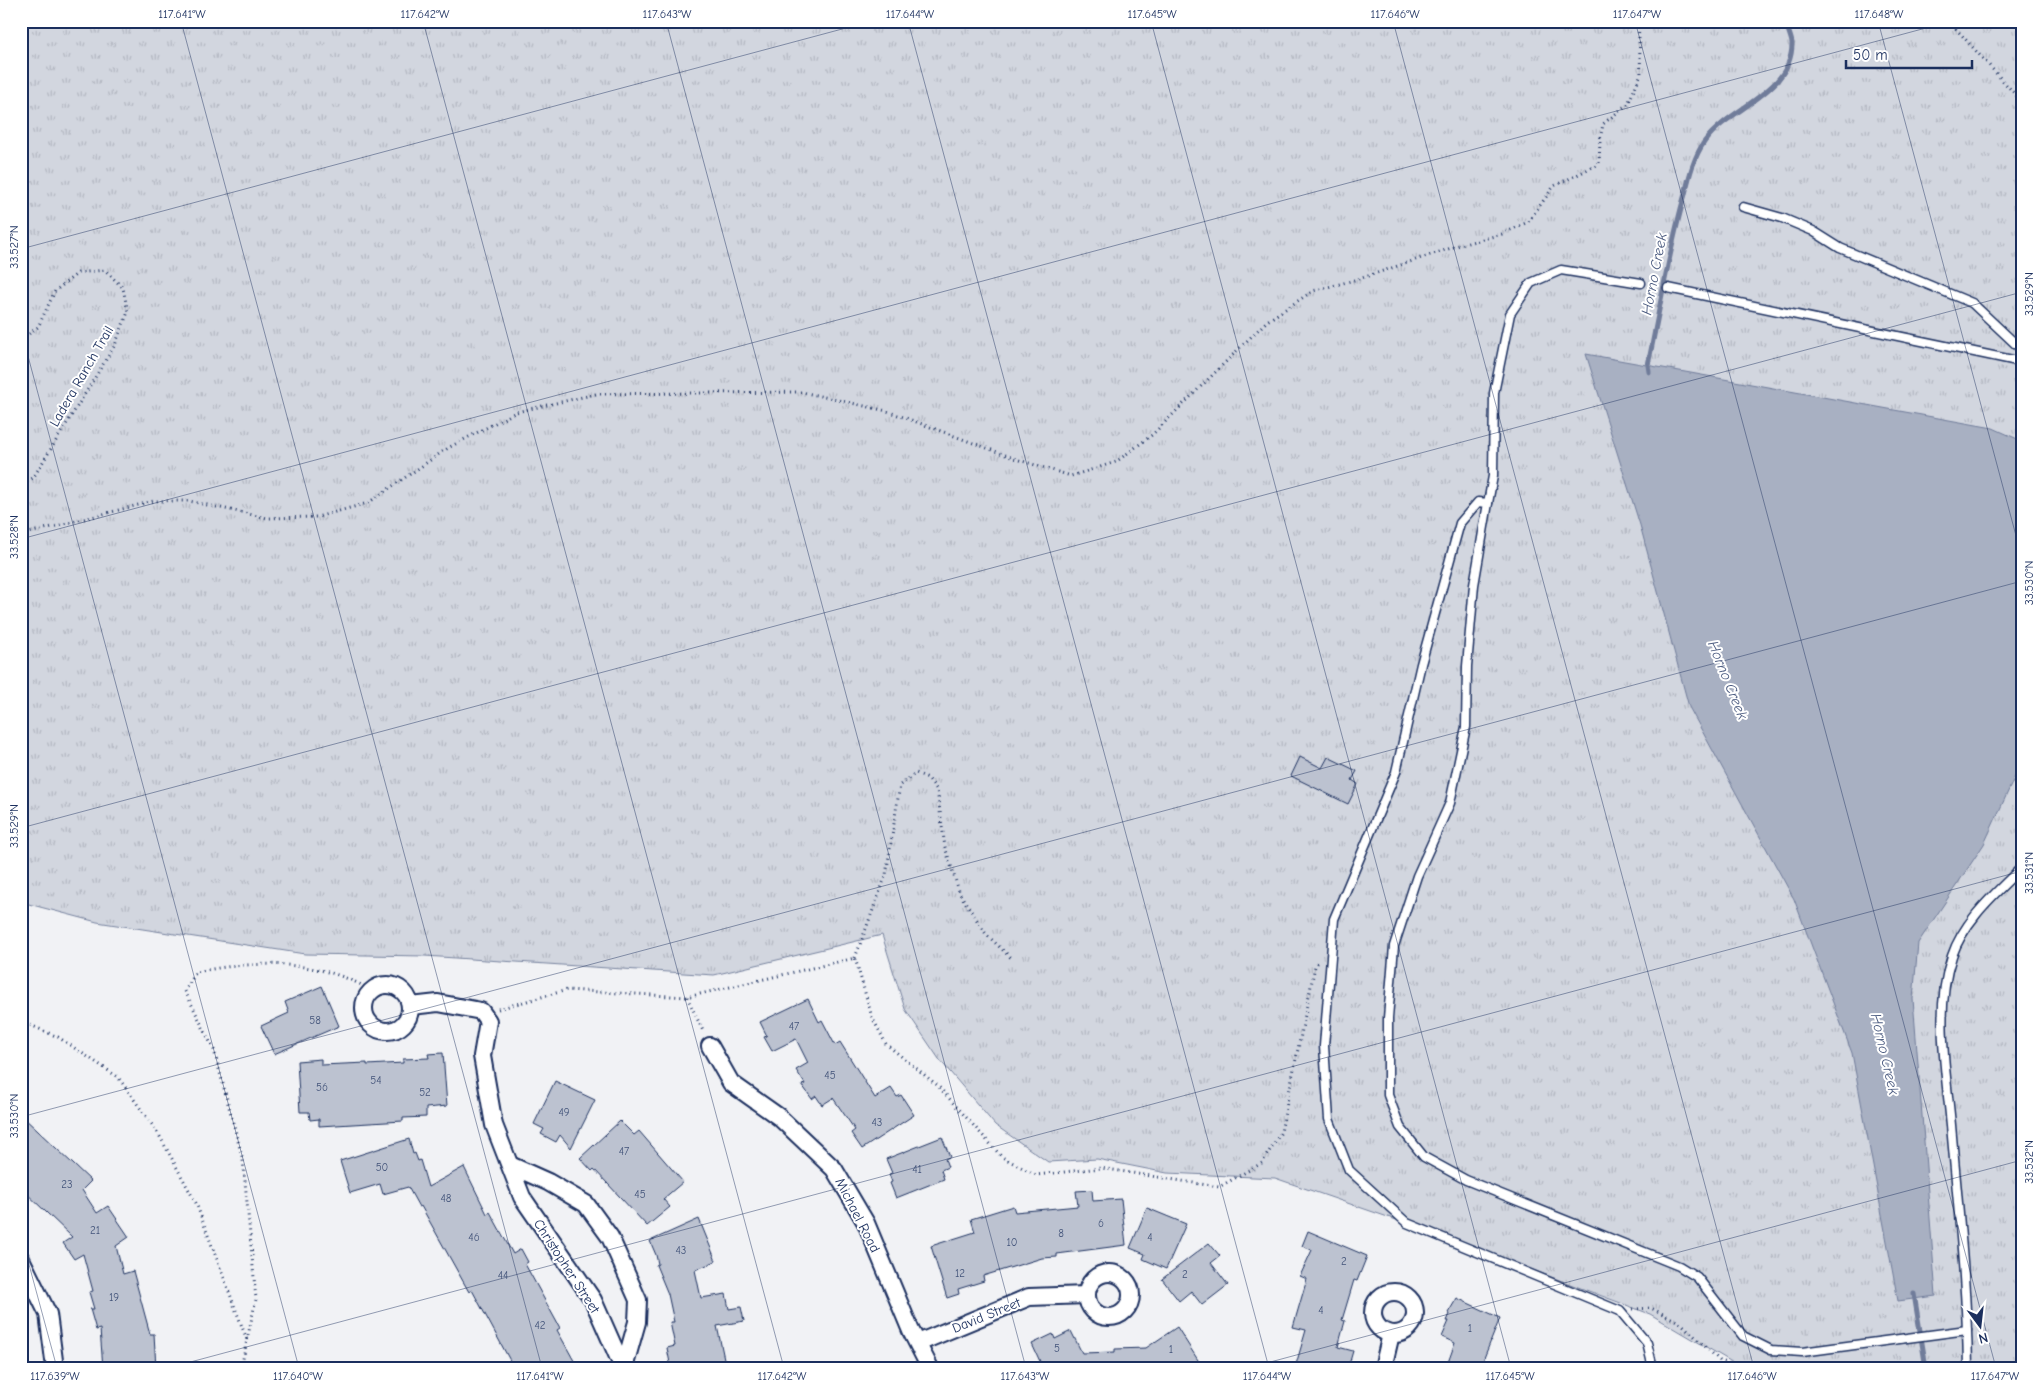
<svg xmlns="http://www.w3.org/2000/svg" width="2043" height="1389" font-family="'Comic Neue',sans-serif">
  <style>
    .grass { fill: url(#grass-tufts); stroke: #76829e }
    .water { fill: #a8b0c2; stroke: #707c9a }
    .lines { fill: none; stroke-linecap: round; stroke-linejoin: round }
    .stream { stroke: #707c9a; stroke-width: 5 }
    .building { fill: #bcc2d0; stroke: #1b2f5e }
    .lane-casing { stroke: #1b2f5e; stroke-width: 11 }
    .street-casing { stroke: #1b2f5e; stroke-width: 20 }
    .path { stroke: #1b2f5e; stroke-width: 3; stroke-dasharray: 1 4; stroke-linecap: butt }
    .lane { stroke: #fff; stroke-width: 8 }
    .street { stroke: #fff; stroke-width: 16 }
    .ticks { fill: none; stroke: #1b2f5e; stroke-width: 1; stroke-opacity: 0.45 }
    .labels { text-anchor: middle; stroke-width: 4; stroke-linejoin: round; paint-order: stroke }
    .number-label { font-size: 11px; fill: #43547a }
    .street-label { font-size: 14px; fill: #1b2f5e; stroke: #fff }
    .water-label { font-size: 15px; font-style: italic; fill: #4c5c81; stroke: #fff }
    .neatline { fill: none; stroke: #1b2f5e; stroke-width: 2 }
    .ticks-label { font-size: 12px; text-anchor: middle; fill: #1b2f5e }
  </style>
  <defs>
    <pattern id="grass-tufts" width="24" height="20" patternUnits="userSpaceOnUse" patternTransform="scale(1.25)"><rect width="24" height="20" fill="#d2d6df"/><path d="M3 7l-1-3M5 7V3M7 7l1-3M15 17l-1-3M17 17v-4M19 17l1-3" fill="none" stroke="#b4b8c2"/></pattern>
  </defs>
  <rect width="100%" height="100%" fill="#f1f2f5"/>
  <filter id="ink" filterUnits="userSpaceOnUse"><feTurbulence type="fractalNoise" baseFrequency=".02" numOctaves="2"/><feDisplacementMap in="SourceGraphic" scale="10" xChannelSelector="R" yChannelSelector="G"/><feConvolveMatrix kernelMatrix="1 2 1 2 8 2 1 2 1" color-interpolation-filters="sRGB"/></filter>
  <g filter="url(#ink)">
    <!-- grass -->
    <path class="grass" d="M21,21H2022V1368H1742L1650,1314L1434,1233L1275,1178L1167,1173L1097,1159L1048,1162L995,1125L939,1059L905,1009L882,935L714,975L425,956L305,954L97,922L21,902Z"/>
    <!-- water -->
    <path class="water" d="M1586,354L1993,428L2022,441V761L1984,844L1918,943L1913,999L1936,1296L1898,1301L1852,1053L1794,899L1689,707L1640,525Z"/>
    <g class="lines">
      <!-- stream -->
      <g class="stream">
        <path d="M1649,372L1648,365C1660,308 1669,250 1685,194C1689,177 1694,156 1705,141C1730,107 1793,92 1792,43C1791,36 1787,28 1785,21"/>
        <path d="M1914,1294L1926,1368"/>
      </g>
    </g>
    <!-- building -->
    <g class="building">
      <path d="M1300,757L1322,768L1328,757L1357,771L1352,780L1358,784L1348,804L1291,776Z"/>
      <path d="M322,986L339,1026L274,1054L261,1026L289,1013L285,1002Z"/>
      <path d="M808,999L819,1022L822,1020L835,1045L840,1042L875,1098L891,1088L897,1097L901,1095L914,1115L862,1149L851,1133L855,1130L833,1098L822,1105L816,1096L812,1099L802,1085L805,1084L796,1070L808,1063L796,1039L772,1051L764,1037L767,1036L760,1022Z"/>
      <path d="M443,1053L447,1106L426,1108V1117L403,1118V1121L319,1126V1119L310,1120L309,1112H300L297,1061L321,1059V1065L367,1063V1065L403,1063V1059L429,1058L428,1054Z"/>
      <path d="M555,1081L595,1100L571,1148L560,1135L556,1142L541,1134L544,1129L534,1124Z"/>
      <path d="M21,1115L91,1181L82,1190L97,1213L108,1206L129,1237L116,1246L123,1274L133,1271L150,1334H154L156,1368H103L100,1329L96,1330L90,1309H94L89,1292L93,1291L83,1254L74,1259L63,1243L72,1237L21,1188Z"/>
      <path d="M620,1121L634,1135L639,1131L683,1182L663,1199L670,1207L647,1226L594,1169L592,1171L580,1158Z"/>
      <path d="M942,1137L950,1157L945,1159L948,1167L941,1170L944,1179L896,1198L890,1183L892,1182L889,1174L892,1173L886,1159Z"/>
      <path d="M409,1139L413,1154L415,1153L418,1161L420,1160L428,1187L464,1167L487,1214L490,1212L513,1254L521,1249L528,1262L525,1264L560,1328L557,1330L578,1368H514L472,1290L469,1292L421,1206L419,1207L408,1187L383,1194L380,1184L350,1193L340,1161Z"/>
      <path d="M1092,1190L1093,1201L1121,1199L1126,1245L1057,1254V1257L1042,1258L983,1276L984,1281L958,1289L959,1294L947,1298L931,1246L975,1232L971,1219L1013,1206L1015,1212L1078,1206L1076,1191Z"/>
      <path d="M1147,1208L1186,1224L1166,1269L1143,1259L1145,1254L1130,1248Z"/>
      <path d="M699,1219L716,1261L695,1270L701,1298L726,1294L729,1309L741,1307L744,1321L717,1326L726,1368H671L667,1348L675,1346L670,1322H674L668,1294L656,1265L658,1264L656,1255L650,1241Z"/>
      <path d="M1308,1231L1367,1256L1357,1281L1354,1280L1342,1320L1345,1321L1338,1347L1353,1351L1348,1368H1295L1306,1330L1293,1327L1307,1279L1300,1276L1312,1250L1302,1246Z"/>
      <path d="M1209,1243L1220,1256L1211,1263L1228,1285L1202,1305L1191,1291L1179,1301L1162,1279Z"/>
      <path d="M1457,1298L1500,1318L1480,1368H1446L1455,1343L1442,1337L1449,1321H1447L1450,1314L1448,1313Z"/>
      <path d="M1177,1327L1203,1368H1043L1032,1344L1053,1334L1055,1339L1071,1331L1082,1353L1115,1352V1349L1146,1348Z"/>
    </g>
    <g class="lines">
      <defs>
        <g id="lane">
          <path d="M1743,207L1782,218L1813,231L1840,248L1972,303L2022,350"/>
          <path d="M1641,283L1561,270L1531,283L1510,314L1494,393L1493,476L1488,503L1478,502L1460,523L1421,664L1396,772L1334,919L1324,1046L1329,1119L1349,1170L1407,1223L1620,1311L1647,1343L1653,1368"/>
          <path d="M1668,288L2022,362"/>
          <path d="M1488,503L1474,585L1467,666L1466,727L1450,803L1417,876L1394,946L1388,1018V1095L1400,1127L1424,1157L1466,1180L1679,1266L1697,1277L1743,1336L1771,1350L1802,1352L1967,1330"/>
          <path d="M1968,1368C1967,1287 1958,1206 1951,1125C1946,1070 1934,1009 1952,956C1964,920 1996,893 2022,867"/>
        </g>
        <g id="street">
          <circle cx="387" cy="1008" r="23"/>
          <path d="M411,1006L438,1003L481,1011L488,1021L482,1056L494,1125L522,1197L593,1300L623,1368"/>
          <path d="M710,1046L731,1083L779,1117L834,1169L866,1223L911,1331L930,1368"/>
          <path d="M510,1165L548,1182L586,1204L610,1237L638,1300L637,1322L624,1368"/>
          <path d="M21,1259L48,1314L55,1368"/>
          <circle cx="1109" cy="1295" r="22"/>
          <circle cx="1394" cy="1313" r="21"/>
          <path d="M918,1343L1029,1297L1087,1295"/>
          <path d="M1383,1368L1391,1334"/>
        </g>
      </defs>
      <!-- lane casing -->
      <use href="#lane" class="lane-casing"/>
      <!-- street casing -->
      <use href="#street" class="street-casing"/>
      <!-- path -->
      <g class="path">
        <path d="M1949,21L2022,102"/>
        <path d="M21,340L38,327L55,291L78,273L105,270L123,288L128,312L115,345L33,478L21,485"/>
        <path d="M21,535L154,501H189L267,518L317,517L368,503L448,448L516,412L596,394L802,392L887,411L1019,460L1071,476L1116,462L1152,435L1267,321L1313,291L1362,278L1460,245L1502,234L1528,222L1554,186L1599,164L1600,141L1603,124L1628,104L1641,74L1638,21"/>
        <path d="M855,958L886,875L900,785L916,773L928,778L937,790L945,847L960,894L986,934L1011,958"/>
        <path d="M687,997L704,1033"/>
        <path d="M498,1009L567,990L687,997L855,958L872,1017L886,1044L937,1085L1002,1157L1036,1175L1101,1168L1219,1187L1262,1163L1281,1132L1315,966L1319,961"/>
        <path d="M21,1021L58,1037L118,1077L158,1133L196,1203L247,1340L241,1368"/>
        <path d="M1633,1309L1651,1308L1681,1323L1720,1361L1746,1368"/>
        <path d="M247,1340L256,1299L243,1160L214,1050L185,991L196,972C254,960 320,959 372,991"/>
      </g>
      <!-- lane -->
      <use href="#lane" class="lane"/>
      <!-- street -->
      <use href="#street" class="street"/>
    </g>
  </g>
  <!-- ticks -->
  <path class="ticks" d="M181,21L542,1368M423,21L784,1368M666,21L1026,1368M908,21L1269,1368M1151,21L1511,1368M1393,21L1754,1368M1635,21L1996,1368M1878,21L2022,558M21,249L872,21M21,330L299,1368M21,539L1952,21M21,828L2022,292M21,1117L2022,581M21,1235L57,1368M168,1368L2022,871M1248,1368L2022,1160"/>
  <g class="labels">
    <!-- number labels -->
    <g class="number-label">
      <text x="315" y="1024">58</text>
      <text x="794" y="1030">47</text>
      <text x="830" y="1079">45</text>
      <text x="376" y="1084">54</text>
      <text x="322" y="1091">56</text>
      <text x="425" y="1096">52</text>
      <text x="564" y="1116">49</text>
      <text x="877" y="1126">43</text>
      <text x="624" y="1155">47</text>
      <text x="382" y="1171">50</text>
      <text x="917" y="1173">41</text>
      <text x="67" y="1188">23</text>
      <text x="640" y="1198">45</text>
      <text x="446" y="1202">48</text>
      <text x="1101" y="1227">6</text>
      <text x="95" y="1234">21</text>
      <text x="1061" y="1237">8</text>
      <text x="474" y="1241">46</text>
      <text x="1150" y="1241">4</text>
      <text x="1012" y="1246">10</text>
      <text x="681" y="1254">43</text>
      <text x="1344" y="1265">2</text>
      <text x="960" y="1277">12</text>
      <text x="1185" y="1278">2</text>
      <text x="503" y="1279">44</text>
      <text x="114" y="1301">19</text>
      <text x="1321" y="1314">4</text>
      <text x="540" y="1329">42</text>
      <text x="1470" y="1332">1</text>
      <text x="1057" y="1352">5</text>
      <text x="1171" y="1353">1</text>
    </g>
    <!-- street labels -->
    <g class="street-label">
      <text transform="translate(81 376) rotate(-60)" y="5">Ladera Ranch Trail</text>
      <text transform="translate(858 1215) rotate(63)" y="5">Michael Road</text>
      <text transform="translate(567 1266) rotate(57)" y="5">Christopher Street</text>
      <text transform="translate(986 1315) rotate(-22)" y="5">David Street</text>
    </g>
    <!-- water labels -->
    <g class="water-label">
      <text transform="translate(1654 274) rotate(-79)" y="5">Horno Creek</text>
      <text transform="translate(1728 680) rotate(68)" y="5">Horno Creek</text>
      <text transform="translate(1885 1054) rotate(77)" y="5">Horno Creek</text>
    </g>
  </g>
  <!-- margin -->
  <rect width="2043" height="1389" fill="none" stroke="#fff" stroke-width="55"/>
  <!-- north arrow -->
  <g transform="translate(1980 1326) rotate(165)" stroke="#ffffff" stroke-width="4" paint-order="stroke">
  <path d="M0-4L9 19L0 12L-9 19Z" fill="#1b2f5e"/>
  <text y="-8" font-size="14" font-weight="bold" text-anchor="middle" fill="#1b2f5e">N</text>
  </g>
  <!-- scale -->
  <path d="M1846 60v8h126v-8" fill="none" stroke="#1b2f5e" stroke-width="2.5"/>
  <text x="1853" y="60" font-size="15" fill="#1b2f5e" stroke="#ffffff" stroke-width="4" paint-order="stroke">50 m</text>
  <rect x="28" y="28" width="1988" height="1334" class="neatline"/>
  <g class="ticks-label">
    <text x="182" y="18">117.641°W</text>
    <text x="425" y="18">117.642°W</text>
    <text x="667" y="18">117.643°W</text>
    <text x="910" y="18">117.644°W</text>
    <text x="1152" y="18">117.645°W</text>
    <text x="1395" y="18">117.646°W</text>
    <text x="1637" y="18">117.647°W</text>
    <text x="1879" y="18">117.648°W</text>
    <text transform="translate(14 247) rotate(-90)" y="4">33.527°N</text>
    <text transform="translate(2029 294) rotate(-90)" y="4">33.529°N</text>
    <text transform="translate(14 537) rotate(-90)" y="4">33.528°N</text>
    <text transform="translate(2029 583) rotate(-90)" y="4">33.530°N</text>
    <text transform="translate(14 826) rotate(-90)" y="4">33.529°N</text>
    <text transform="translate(2029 873) rotate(-90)" y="4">33.531°N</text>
    <text transform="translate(14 1116) rotate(-90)" y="4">33.530°N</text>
    <text transform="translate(2029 1162) rotate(-90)" y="4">33.532°N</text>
    <text x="55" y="1380">117.639°W</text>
    <text x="298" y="1380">117.640°W</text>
    <text x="540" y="1380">117.641°W</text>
    <text x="782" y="1380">117.642°W</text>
    <text x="1025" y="1380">117.643°W</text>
    <text x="1267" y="1380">117.644°W</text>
    <text x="1510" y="1380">117.645°W</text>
    <text x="1752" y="1380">117.646°W</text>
    <text x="1995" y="1380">117.647°W</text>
  </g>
</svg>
